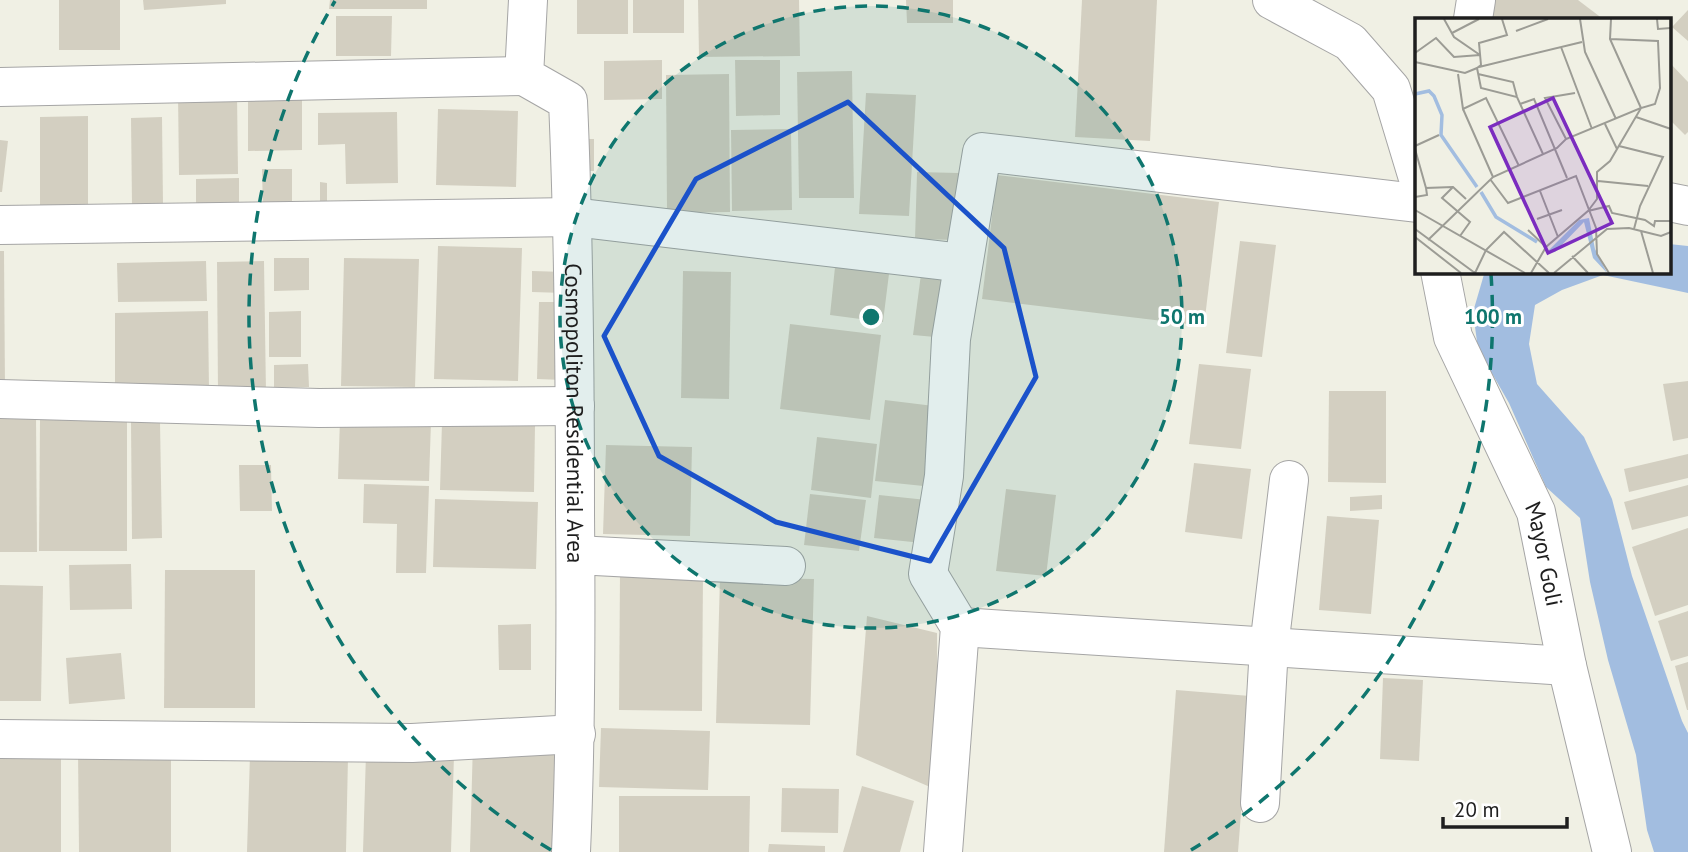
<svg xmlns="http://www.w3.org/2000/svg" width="1688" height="852" font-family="'PT Sans',sans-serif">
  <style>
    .water { fill: #a2bde0 }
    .building { fill: #d3cfc1 }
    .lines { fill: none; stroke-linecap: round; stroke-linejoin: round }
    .minor-casing { stroke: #a5a5a5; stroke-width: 40 }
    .minor { stroke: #fff; stroke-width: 38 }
    .marked { fill: none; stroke: #1d4ed8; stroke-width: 5; stroke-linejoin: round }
    .ring { fill: none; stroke: #0f766e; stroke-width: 3.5; stroke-dasharray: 12 9 }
    .labels { text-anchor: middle; stroke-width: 6; stroke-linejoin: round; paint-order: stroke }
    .street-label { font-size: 23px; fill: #1e1e1e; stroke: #fff }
    .inset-river { fill: none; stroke: #a2bde0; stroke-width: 3.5 }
    .inset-road { fill: none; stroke: #9c9c95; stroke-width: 2 }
    .view { fill: #7b2cbf; fill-opacity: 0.15; stroke: #7b2cbf; stroke-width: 3.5 }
    .inset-edge { fill: none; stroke: #1e1e1e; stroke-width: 3.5 }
    .centre { fill: #0f766e; stroke: #fff; stroke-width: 3.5 }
    .ring-label { font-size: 21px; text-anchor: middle; font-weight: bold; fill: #0f766e; stroke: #fff; stroke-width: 6; stroke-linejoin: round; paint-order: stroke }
  </style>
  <rect width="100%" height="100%" fill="#f0f0e4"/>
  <!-- water -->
  <path class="water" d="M1669,244L1688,246V293L1603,275L1562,290L1535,305L1529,344L1537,384L1584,437L1612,499L1632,576L1682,721L1688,733V852H1654L1647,830L1636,755L1608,660L1590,582L1580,518L1546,487L1509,403L1478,349L1473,312L1485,271H1669Z"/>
  <!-- building -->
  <g class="building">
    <rect x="59" y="0" width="61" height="50"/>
    <path d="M143,0H226V4L144,10Z"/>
    <path d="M330,0H427V9H329Z"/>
    <rect x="577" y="0" width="51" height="34"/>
    <rect x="633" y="0" width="51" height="33"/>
    <path d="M698,0H799L800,56L699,57Z"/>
    <path d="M906,0H953V23H907Z"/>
    <path d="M1082,0H1157L1150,141L1075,137Z"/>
    <path d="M1495,0H1578L1603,19H1489Z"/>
    <path d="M1688,10V41L1672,27Z"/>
    <path d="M336,16H392L391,56H336Z"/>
    <path d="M662,60V99L604,100V61Z"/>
    <path d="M735,60H780V115L736,116Z"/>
    <path d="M1669,62L1688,82V132L1685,135L1669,119Z"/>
    <path d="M852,71L854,198H799L797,72Z"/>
    <path d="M729,74L730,212L667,213L666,75Z"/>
    <path d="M237,93L238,174L179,175L178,94Z"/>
    <path d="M866,93L916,95L909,216L859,214Z"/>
    <path d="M302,95V150L248,151V96Z"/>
    <path d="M438,109L518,111L516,187L436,185Z"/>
    <path d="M397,112L398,183L346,184L345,144L318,145V113Z"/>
    <path d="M88,116V211L40,212V117Z"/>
    <path d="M162,117L163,205L132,206L131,118Z"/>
    <path d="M791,129L792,210L732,211L731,130Z"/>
    <path d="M574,139H594V171H575Z"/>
    <path d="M0,140L8,141L2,192H0Z"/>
    <path d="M262,169H292V210L263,211Z"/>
    <path d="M917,172L959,173L957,240L915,239Z"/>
    <path d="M997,175L1219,202L1204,326L982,299Z"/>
    <path d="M239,178V208L196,209V179Z"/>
    <path d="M320,182L327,183V210H320Z"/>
    <path d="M1240,241L1276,245L1262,357L1226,353Z"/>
    <path d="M438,246L522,248L518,381L434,379Z"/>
    <path d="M0,251H4L5,387H0Z"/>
    <path d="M274,258H309V290L274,291Z"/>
    <path d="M344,258L419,259L415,387L341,386Z"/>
    <path d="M206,261L207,301L118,302L117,263Z"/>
    <path d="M264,261L266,393L218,394L217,262Z"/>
    <path d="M835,267L889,274L883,322L830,315Z"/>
    <path d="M532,271L565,272L564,293L532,292Z"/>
    <path d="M683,271L731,272L729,399L681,398Z"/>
    <path d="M921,274L954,278L946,338L913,335Z"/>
    <path d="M539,302H567L564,380L537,379Z"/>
    <path d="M208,311L209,390L115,391V313Z"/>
    <path d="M301,311V357H269V312Z"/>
    <path d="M790,324L881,335L870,420L780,409Z"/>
    <path d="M308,364L309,387H274V365Z"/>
    <path d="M1199,364L1251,369L1241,449L1189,444Z"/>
    <path d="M1688,381V438L1673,441L1663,384Z"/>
    <path d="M1329,391H1386V483L1328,482Z"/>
    <path d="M885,400L942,407L933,487L875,481Z"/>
    <path d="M0,415H36L37,552H0Z"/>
    <path d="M340,419L431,422L429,481L338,479Z"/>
    <path d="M40,420H127V551H39Z"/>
    <path d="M131,422H160L162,538L132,539Z"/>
    <path d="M442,422L535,425L534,492L440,490Z"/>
    <path d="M817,437L877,444L871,498L811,490Z"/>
    <path d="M606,445L692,447L690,536L603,534Z"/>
    <path d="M1688,454V478L1629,492L1624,469Z"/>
    <path d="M1194,463L1251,469L1242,539L1185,532Z"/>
    <path d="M239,465H271L272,511H240Z"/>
    <path d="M364,484L429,486L426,573H396L397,524L363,523Z"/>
    <path d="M1688,485V516L1632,530L1624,502Z"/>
    <path d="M1006,489L1056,495L1046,576L996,571Z"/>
    <path d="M810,494L866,500L859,551L804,545Z"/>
    <path d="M879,495L927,500L922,543L874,538Z"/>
    <path d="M1382,495V509L1350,511V497Z"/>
    <path d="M435,499L538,502L536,569L433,567Z"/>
    <path d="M1327,516L1379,520L1371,614L1319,610Z"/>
    <path d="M1688,528V605L1655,616L1632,547Z"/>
    <path d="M131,564L132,609L70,610L69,565Z"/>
    <path d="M165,570H255V708H164Z"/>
    <path d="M620,572L703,573L702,711L619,710Z"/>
    <path d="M720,577L814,579L810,725L716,723Z"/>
    <path d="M0,585L43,586L41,701H0Z"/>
    <path d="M1688,611V656L1671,661L1658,621Z"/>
    <path d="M867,616L937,633V790L856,755Z"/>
    <path d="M531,624V670H499L498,625Z"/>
    <path d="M121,653L125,699L69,704L66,658Z"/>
    <path d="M1688,662V710H1687L1675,666Z"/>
    <path d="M1383,678L1423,680L1419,761L1380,759Z"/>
    <path d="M1176,690L1250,696L1238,852H1164Z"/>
    <path d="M601,728L710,731L708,790L599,787Z"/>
    <path d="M473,741L568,744L566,852H470Z"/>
    <path d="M171,750V852H79L78,751Z"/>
    <rect x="0" y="751" width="61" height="101"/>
    <path d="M366,753L454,755L451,852H363Z"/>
    <path d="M250,754L348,757L346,852H247Z"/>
    <path d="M862,786L914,801L900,852H843Z"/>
    <path d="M782,788L839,789L838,833L781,832Z"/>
    <path d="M619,796H750L749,852H619Z"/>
    <path d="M769,844L825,846V852H768Z"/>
  </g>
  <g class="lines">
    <defs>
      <g id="minor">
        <path id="s1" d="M528,0L524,76L568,101C574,239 575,376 575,514C576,627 576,739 571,852"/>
        <path d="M1272,0L1350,42L1391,89L1417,175"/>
        <path d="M1473,19L1476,0"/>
        <path d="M0,87L524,76"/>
        <path d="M1669,202L1688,206"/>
        <path d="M0,225L573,217L963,263"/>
        <path id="s2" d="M1440,271L1453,337L1536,512L1567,666L1612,852"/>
        <path d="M0,399L319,408L575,406"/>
        <path d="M576,555L786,566"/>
        <path d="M960,627L1567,666"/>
        <path d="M0,739L412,743L576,734"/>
        <path d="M1260,803L1269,647L1289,480"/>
        <path d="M943,852L960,627L928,574L944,476L951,339L982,152L1417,203"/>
      </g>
    </defs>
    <!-- minor casing -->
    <use href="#minor" class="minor-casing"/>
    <!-- minor -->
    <use href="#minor" class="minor"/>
  </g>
  <!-- marked area -->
  <path class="marked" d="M848,102L1004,248L1036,377L930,561L776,522L659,456L604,336L696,179Z"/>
  <!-- distance rings -->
  <circle cx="871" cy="317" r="311" fill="#0f766e" fill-opacity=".12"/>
  <g class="ring">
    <circle cx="871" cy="317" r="311"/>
    <path d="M551 850A622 622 0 0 1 335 1M1491 274A622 622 0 0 1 1191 850"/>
  </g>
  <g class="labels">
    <!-- street labels -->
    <g class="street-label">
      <text dy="8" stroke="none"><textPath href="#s1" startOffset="439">Cosmopoliton Residential Area</textPath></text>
      <text dy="8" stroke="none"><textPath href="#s2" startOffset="304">Mayor Goli</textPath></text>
    </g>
  </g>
  <!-- overview -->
  <g transform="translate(1415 18)">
    <rect width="256" height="256" fill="#f0f0e4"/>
    <path d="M174,200L180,231L192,255L178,240L169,204L140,234L131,235L164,202Z" fill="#a2bde0"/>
    <path class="inset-river" d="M0,76L14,73L19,78L27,97L26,117L62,169M66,174L81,199L122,224"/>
    <path class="inset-road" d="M29,1L39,19L65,37M165,1L170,34L201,101M242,1L243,11L256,10M101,13L133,1M37,15L64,1M146,29L177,111M0,35L21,20L39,39L65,37M0,44L50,55L62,50L66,47L64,25L92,17L87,1M64,49L167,24M62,50L66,70L102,79L128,136M43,56L48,91L71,80L104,148M63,56L98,64L102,79M105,86L119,81L152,160M48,91L78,159M221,99L256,111M190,106L202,131M151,121L130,80L160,75M0,128L24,117M204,128L248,139L225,188L219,211M0,131L11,170M75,161L93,185L161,158L181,210L182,236L194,255M183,163L233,168M38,169L27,180L55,204L45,218M125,173L143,219M0,179L12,177L11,170L38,169L51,181M0,192L110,255M173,193L182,181V154L195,143L226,90L240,86L245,70L243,23L195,21M122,201L147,192M0,211L60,255M113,212L131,229M226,213L238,255M0,219L46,255M13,222L78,159L142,130L151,121L226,90L195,21L196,1M157,238L173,255M60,255L71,232L89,214L134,255M116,255L131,229L173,193L194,188L197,195L230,202L239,208L240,203H256M139,255L192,211L214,210L246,218L256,214"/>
    <path class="view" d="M138,80L197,205L133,235L75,109Z"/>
    <rect width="256" height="256" class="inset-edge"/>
  </g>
  <circle cx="871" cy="317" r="10" class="centre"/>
  <g class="ring-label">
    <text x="1182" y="324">50 m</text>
    <text x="1493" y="324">100 m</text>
  </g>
  <!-- scale -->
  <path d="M1443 817v10h124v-10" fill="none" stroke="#1e1e1e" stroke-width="3.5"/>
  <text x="1454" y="817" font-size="21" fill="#1e1e1e" stroke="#ffffff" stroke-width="5" paint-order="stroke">20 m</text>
</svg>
